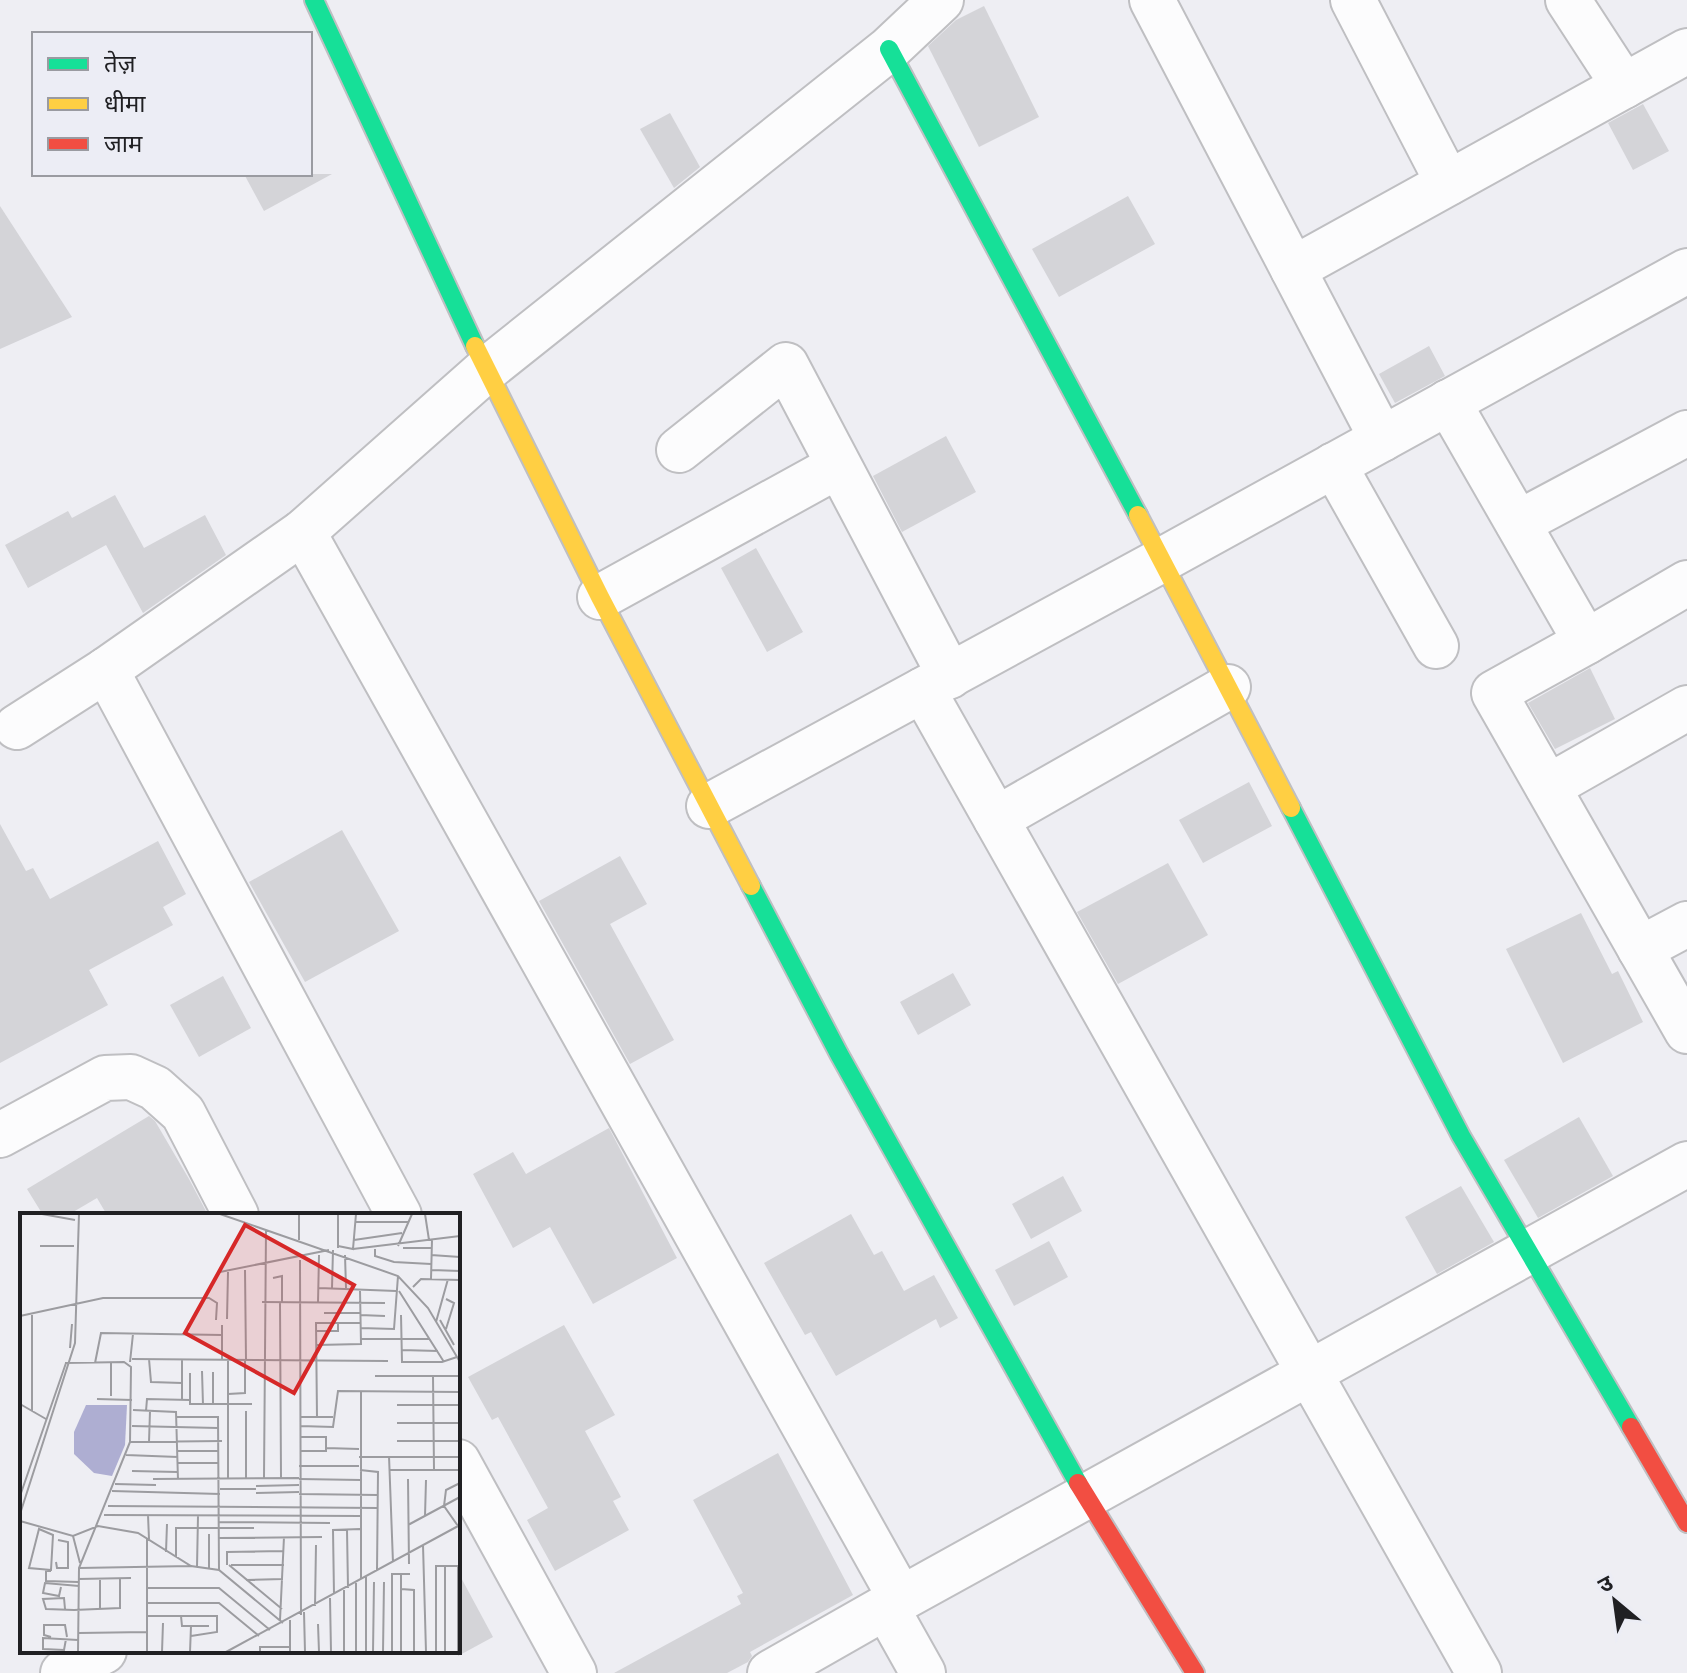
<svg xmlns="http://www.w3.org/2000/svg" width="1687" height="1673" font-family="Manrope,'Noto Sans Devanagari',sans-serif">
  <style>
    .building { fill: #d4d4d8 }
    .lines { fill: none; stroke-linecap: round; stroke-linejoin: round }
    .street-casing { stroke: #bfbfc2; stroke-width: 48 }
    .fast-casing { stroke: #bfbfc2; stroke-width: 22 }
    .slow-casing { stroke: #bfbfc2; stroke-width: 22 }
    .jam-casing { stroke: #bfbfc2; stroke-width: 22 }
    .street { stroke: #fcfcfd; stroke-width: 44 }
    .fast { stroke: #16e098; stroke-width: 18 }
    .slow { stroke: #ffcf43; stroke-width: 18 }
    .jam { stroke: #f24e42; stroke-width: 18 }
    .inset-road { fill: none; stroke: #9c9ca0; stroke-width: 2 }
    .view { fill: #d62828; fill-opacity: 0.15; stroke: #d62828; stroke-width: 4 }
    .inset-edge { fill: none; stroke: #202023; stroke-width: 4 }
  </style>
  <rect width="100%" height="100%" fill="#eeeef3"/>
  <!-- building -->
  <g class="building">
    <path d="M984,6L1039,117L979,147L928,46L956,20Z"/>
    <path d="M1643,104L1669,151L1633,170L1608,123Z"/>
    <path d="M670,113L700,167L674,188L640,129Z"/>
    <path d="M244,174H332L264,211Z"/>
    <path d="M1128,196L1155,244L1059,297L1032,249Z"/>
    <path d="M0,206L72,317L0,349Z"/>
    <path d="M1429,346L1445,376L1395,403L1379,374Z"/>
    <path d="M946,436L976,492L902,532L873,476Z"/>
    <path d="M115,495L144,548L205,515L226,555L143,613L106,545L28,588L5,545L68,511L72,518Z"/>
    <path d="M756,548L803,632L767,652L721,568Z"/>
    <path d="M1590,668L1615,719L1555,749L1528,703Z"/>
    <path d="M1249,782L1272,826L1203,863L1179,820Z"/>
    <path d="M0,824L26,871L33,868L50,899L158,841L186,894L163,907L173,925L89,970L108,1005L0,1063Z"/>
    <path d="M342,830L399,931L305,982L249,882Z"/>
    <path d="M620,856L647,904L610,924L674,1040L630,1064L539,901Z"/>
    <path d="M1168,863L1208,935L1118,984L1077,912Z"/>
    <path d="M1581,913L1612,974L1618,971L1643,1022L1563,1063L1506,949Z"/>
    <path d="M953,973L971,1005L918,1035L900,1002Z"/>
    <path d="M223,976L251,1028L199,1057L170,1005Z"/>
    <path d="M149,1116L155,1121L189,1179L208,1215H107L97,1198L68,1215H43L27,1189Z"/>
    <path d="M1579,1117L1613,1176L1538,1218L1504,1160Z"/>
    <path d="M609,1128L677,1258L593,1304L550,1227L513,1248L473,1174L513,1152L526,1174Z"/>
    <path d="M1063,1176L1082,1211L1031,1239L1012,1204Z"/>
    <path d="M1461,1186L1494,1242L1437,1274L1405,1217Z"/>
    <path d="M851,1214L874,1255L882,1251L904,1291L934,1275L958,1318L940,1328L936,1319L836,1376L811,1332L805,1335L764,1263Z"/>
    <path d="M1049,1241L1068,1277L1014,1306L995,1270Z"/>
    <path d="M564,1325L615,1415L585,1431L621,1497L613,1501L629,1530L555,1571L527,1520L548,1508L498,1417L492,1420L468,1377Z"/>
    <path d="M778,1453L853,1595L750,1652L752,1656L748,1662L727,1673H614L741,1604L737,1596L743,1593L693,1500Z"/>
    <path d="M458,1572L493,1637L458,1656Z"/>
  </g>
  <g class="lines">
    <defs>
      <g id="street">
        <path d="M1152,0L1382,439"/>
        <path d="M1353,0L1448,183"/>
        <path d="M1568,0L1624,86"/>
        <path d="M1293,269L1687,51"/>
        <path d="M1448,402L1586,642"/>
        <path d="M679,450L786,365L950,676"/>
        <path d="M1334,465L1436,646"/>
        <path d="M1518,523L1687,433"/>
        <path d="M303,532L901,1599"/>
        <path d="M1687,583L1586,642L1494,693L1687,1031"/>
        <path d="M600,597L838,466"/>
        <path d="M106,670L399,1215"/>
        <path d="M923,690L1479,1673"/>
        <path d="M17,727L106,670L303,532L486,370L889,49L941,0"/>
        <path d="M1548,787L1687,708"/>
        <path d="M709,806L1162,560L1687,271"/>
        <path d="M996,819L1228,687"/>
        <path d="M1640,949L1687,924"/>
        <path d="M0,1135L105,1078L131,1077L155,1088L183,1113L236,1215"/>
        <path d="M458,1462L574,1673"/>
        <path d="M886,1607L923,1673"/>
        <path d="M63,1673L104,1651"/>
        <path d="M770,1673L886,1607L1687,1164"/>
      </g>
      <g id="fast">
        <path d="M314,0L475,346"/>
        <path d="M889,49L1138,515"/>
        <path d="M1291,808L1461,1136L1631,1427"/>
        <path d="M751,886L839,1054L1078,1483"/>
      </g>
      <g id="slow">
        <path d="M475,346L600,597L751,886"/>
        <path d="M1138,515L1291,808"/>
      </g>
      <g id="jam">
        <path d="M1631,1427L1687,1523"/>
        <path d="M1078,1483L1195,1673"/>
      </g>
    </defs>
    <!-- street casing -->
    <use href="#street" class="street-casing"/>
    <!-- fast casing -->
    <use href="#fast" class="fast-casing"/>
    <!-- slow casing -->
    <use href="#slow" class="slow-casing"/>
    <!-- jam casing -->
    <use href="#jam" class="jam-casing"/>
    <!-- street -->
    <use href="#street" class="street"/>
    <!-- fast -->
    <use href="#fast" class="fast"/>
    <!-- slow -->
    <use href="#slow" class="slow"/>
    <!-- jam -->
    <use href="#jam" class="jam"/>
  </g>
  <!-- overview -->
  <g transform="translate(20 1213)">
    <rect width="440" height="440" fill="#eeeef3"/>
    <path d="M66,192H107L105,232L92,263L74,260L54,241V219Z" fill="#aeaed2"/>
    <path class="inset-road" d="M22,1L55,7M200,1L378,63L408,95L440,149M405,1L409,27M335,9H388M279,27V1M334,27L382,20M20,33H54M318,33L333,36L336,1M378,33L392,1M318,35V1M383,35H411M333,36L440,23M355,36V43L374,49L411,51M325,42L326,75M411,42L440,44M280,47L281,402M225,57L226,147M412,57L440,58M200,59L309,37M253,65L262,63V89M411,66L412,27M393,74L401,66L440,67M299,75L376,78M312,75L313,37M379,78L424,149M426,86L434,90L426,116M242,89L365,90M260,89L261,265M298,90L299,42M12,100V198M304,100H340M340,102L365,103M381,102L382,149H422L437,144M0,103L83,85H189L197,90L196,107M207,106L208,59M420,107L434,132M416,109L428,66M340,115L374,116L378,63M296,118H318V109M341,126H410M297,132L341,131L340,77M50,135L52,111M381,137L418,138M112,146L368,148M129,146L131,169L162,170M202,147V112M208,147V266M110,149L113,121M45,150L104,149L111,154L110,229L59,355L58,439M75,150L81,120L202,122M182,158L183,192M193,159V192M170,160V191H232M355,163H440M413,163L414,257M341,179V367M208,181L225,180V147M91,183V150M77,186L112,187M162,187V146M0,191L26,206M377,192H440M113,197L156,199L158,267M126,198L127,186L170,187M226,198V266M157,204H198L199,357M280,204H313M297,204L296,110H340M377,210H440M112,213L198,215M280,213L313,214L318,178L440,179M377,228H440M110,229L202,228M129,229L130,198M306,235L339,236M158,238H199M280,238H306V224H280M106,242L158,244M369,243L373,350M339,244H440M158,250H199M279,253H339M340,257L358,259L357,358M369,257H440M112,258L158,259M244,265L246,17M133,266L279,265M279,266L341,267M388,266L389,351M95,271L136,272M236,273L279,272M200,276H236M92,278L200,281M236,280L279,279M279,281L358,282M0,283L46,150M88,293L358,295M0,301L55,130L59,1M84,302L340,303M128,302L129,326M405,303L406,267M0,308L53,323L78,313L118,320L171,353L199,357L263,410M199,309L310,310M388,312L440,284M438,313L424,293L426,277L440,270M19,316L33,322L31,357L9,355ZM327,317L328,375M53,323L60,350M199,325L302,324M127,326V439M403,332L406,439M146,339L147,311M156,345V315H234M36,349L37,355H48V329L38,327M207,352V339L264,338M209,352L262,396M211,352H264M425,353V439M177,354L178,303M59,355L171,353M189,356V321M31,358H26V368L58,369M346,364V439M80,365V395M58,366L111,365M226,367L263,366M336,370V439M41,374L39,383L23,380L25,370L59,373M127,375H199L250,417M381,376L394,377V439M324,377V439M314,382L313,317L340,316M310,385L311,439M127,390H199L239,423M295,393L296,332M45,396L44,385L23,386L26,396L54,397L100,395V365M284,399L285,439M127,403H197V419L171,423M161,403L162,413H189M260,407L264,324M270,407V439M298,411L299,439M59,420L127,419M31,424L24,422V412H45L47,424M46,426L44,437L23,436V425L58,427M142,439L143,410M170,439L171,413M206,439L440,312M240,439V434H270M353,439L354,369M363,439L364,369M372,439V361H390M381,439V361M416,439V353H440M438,439V353"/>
    <path class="view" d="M225,12L334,72L274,180L165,120Z"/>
    <rect width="440" height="440" class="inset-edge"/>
  </g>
  <!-- legend -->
  <rect x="32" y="32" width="280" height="144" fill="#ecedf5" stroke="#9a9ba1" stroke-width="2"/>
  <rect x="48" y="58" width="40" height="12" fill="#16e098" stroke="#9a9ba1" stroke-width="2"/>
  <text x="104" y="72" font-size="24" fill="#202023">तेज़</text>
  <rect x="48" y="98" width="40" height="12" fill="#ffcf43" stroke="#9a9ba1" stroke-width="2"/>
  <text x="104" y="112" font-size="24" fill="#202023">धीमा</text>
  <rect x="48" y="138" width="40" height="12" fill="#f24e42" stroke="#9a9ba1" stroke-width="2"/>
  <text x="104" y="152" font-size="24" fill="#202023">जाम</text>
  <!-- north arrow -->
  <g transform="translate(1615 1601) rotate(331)" stroke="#ecedf5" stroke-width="6" paint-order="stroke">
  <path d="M0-6L14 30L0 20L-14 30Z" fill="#202023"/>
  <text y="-12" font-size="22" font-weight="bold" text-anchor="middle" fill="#202023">उ</text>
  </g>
</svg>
